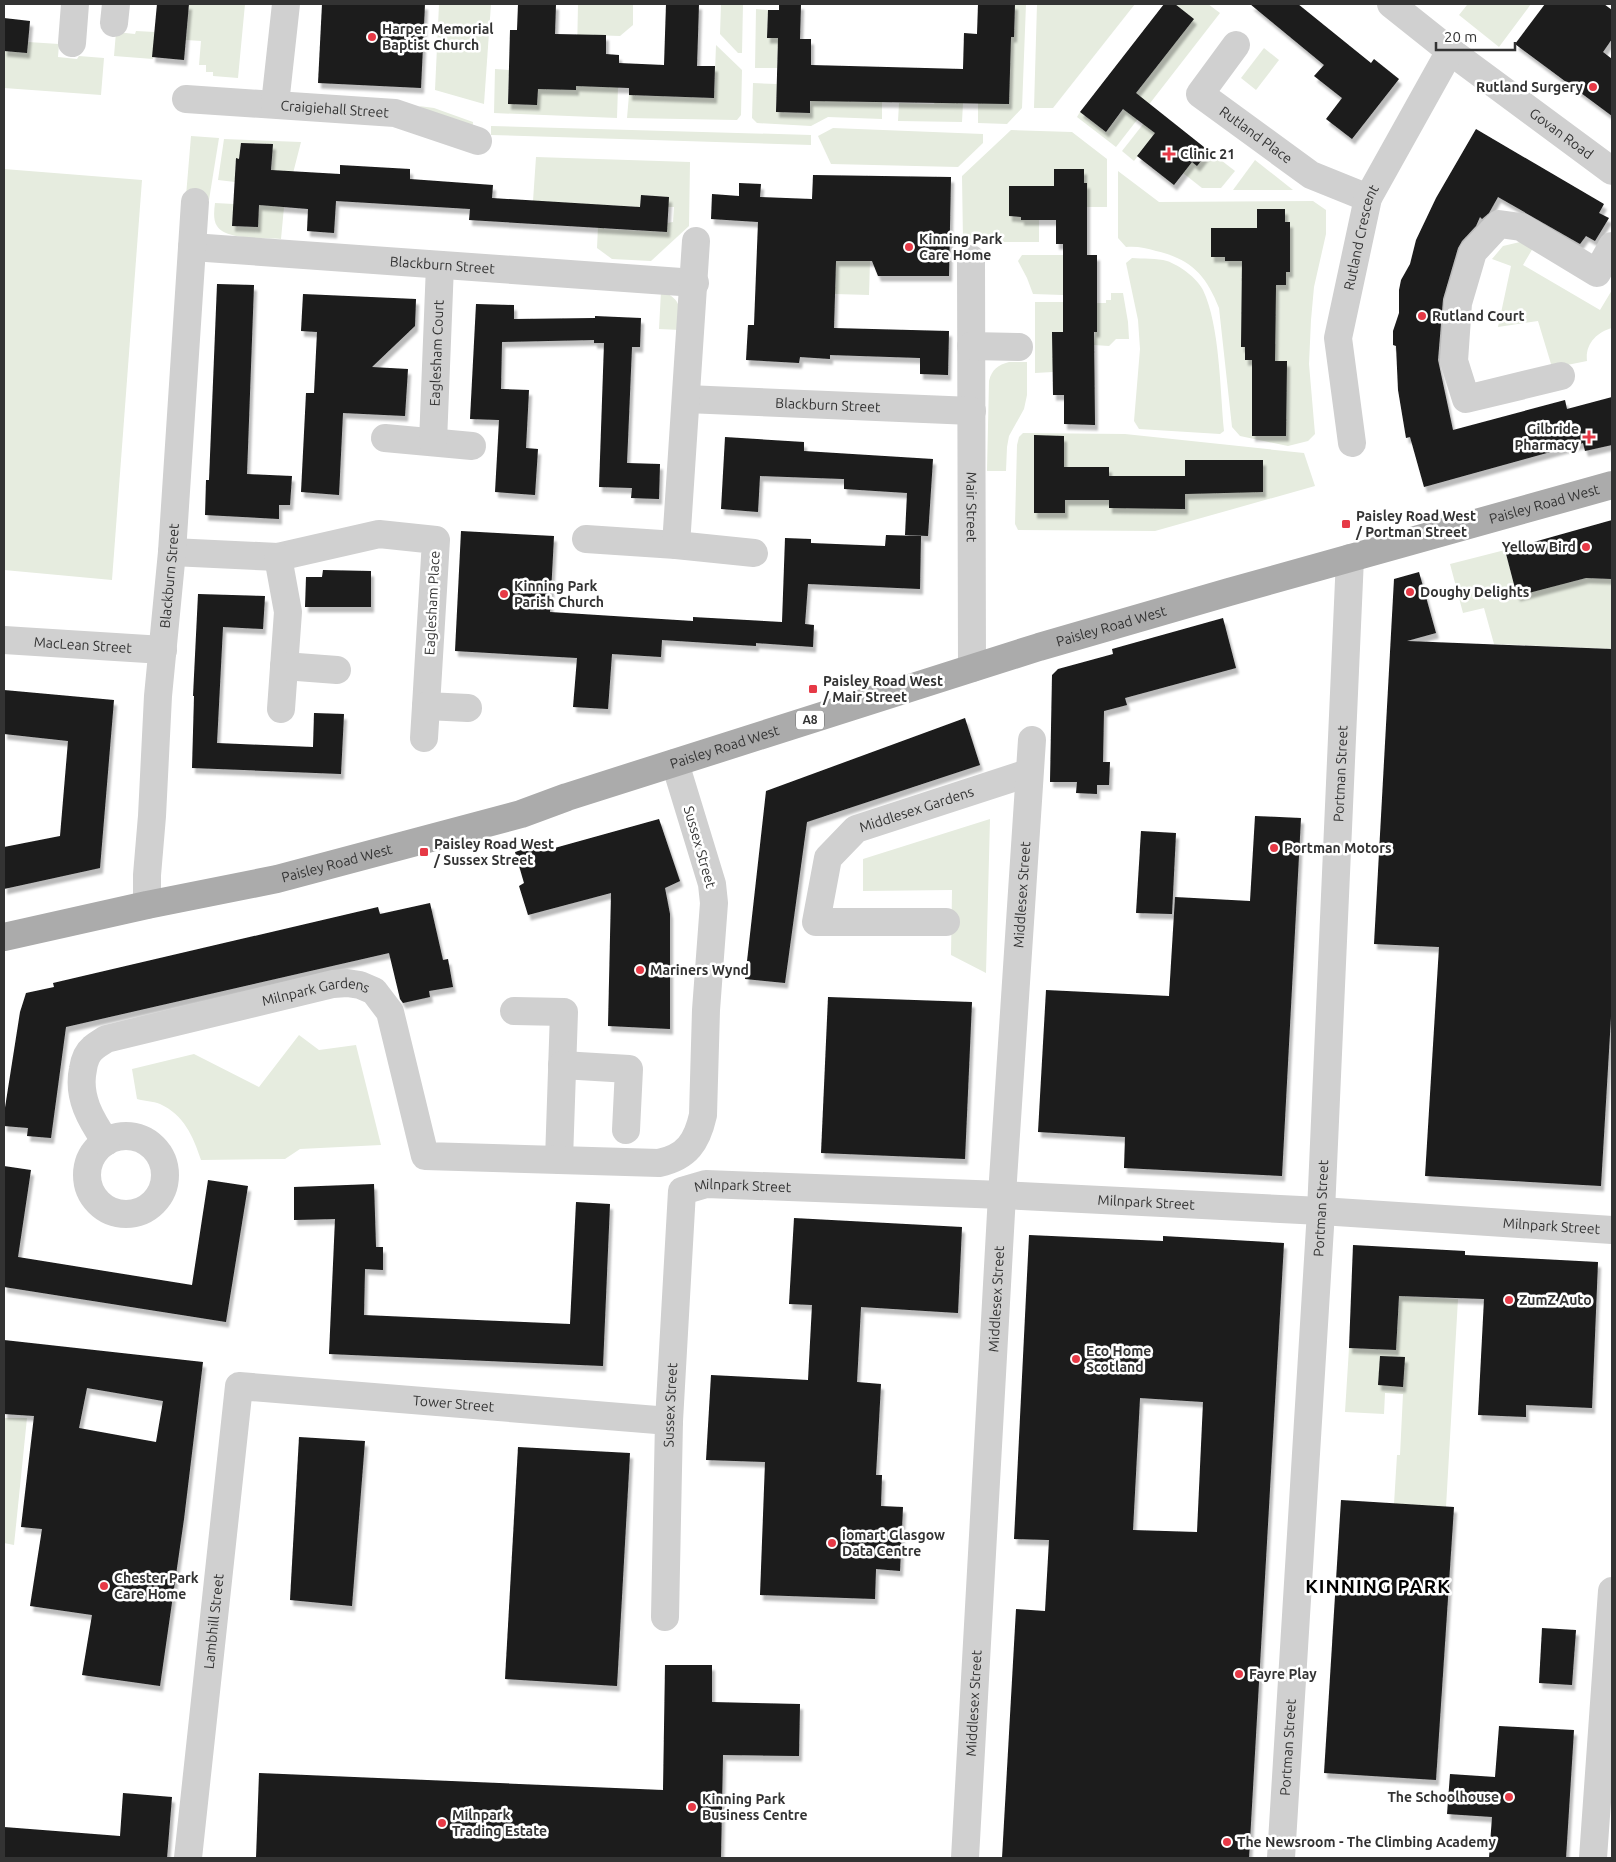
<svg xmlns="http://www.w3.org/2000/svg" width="1616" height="1862" font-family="Ubuntu,sans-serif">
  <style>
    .green { fill: #e6ecdf; fill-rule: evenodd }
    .building { fill: #1a1a1a; fill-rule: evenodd; filter: url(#shadow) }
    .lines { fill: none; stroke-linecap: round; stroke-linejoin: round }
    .minor { stroke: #d0d0d0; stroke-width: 28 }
    .major { stroke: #ababab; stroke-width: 28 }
    .poi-dot { fill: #e63946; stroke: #fff; stroke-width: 2 }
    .labels { text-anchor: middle; stroke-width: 5; stroke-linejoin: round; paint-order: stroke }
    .shield { fill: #fff; stroke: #707070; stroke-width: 1 }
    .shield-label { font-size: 12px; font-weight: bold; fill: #333 }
    .poi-label { font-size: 14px; font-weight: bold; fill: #333; stroke: #fff; text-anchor: start }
    .street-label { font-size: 14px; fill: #333; stroke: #fff }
    .district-label { font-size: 19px; font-weight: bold; letter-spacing: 1px; fill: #000; stroke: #fff }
  </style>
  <defs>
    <filter id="shadow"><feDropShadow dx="3" dy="5.5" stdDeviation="1" flood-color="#0004"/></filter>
  </defs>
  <rect width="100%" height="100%" fill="#fff"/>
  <!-- green -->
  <g class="green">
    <path d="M189,4H245L238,78L213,76V72H206V65H199L201,41L186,40Z"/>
    <path d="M439,4H491L484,104L435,90Z"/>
    <path d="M578,4H633V25L620,36L590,35L577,54Z"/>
    <path d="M721,4H743L742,53H738L720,34Z"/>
    <path d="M1015,4H1026L1022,108L1007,124L978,123V103L997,36L1014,37Z"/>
    <path d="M1037,4H1135L1053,108H1034Z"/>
    <path d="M1175,4H1208L1220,13L1116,147L1077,117L1080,112L1106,132L1193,19Z"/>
    <path d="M1465,4H1531L1499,47L1459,15L1467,5Z"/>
    <path d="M756,9L768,10L767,38H778L777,68H755Z"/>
    <path d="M136,31L155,32L153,59L114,56L116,32L135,34Z"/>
    <path d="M28,42L59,44L58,57L77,59L79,56L104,58L101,95L4,88V51L27,53Z"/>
    <path d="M716,45L742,70L741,115L737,120L627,118L629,95L714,98Z"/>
    <path d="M1264,48L1279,60L1256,90L1241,78Z"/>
    <path d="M495,69L509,70L508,104L537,105L538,89L576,74L618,87L617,118L494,113Z"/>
    <path d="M753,83L777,84L776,112L810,113L811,85L846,101L882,102V119L828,117L811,126L757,123L752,118Z"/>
    <path d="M935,102L963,103L962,122L898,121L899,103L934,104Z"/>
    <path d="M419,106L434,108L473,122L472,134Z"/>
    <path d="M1155,109L1167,118L1134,161L1122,151Z"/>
    <path d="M491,126L811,135V145L491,135Z"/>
    <path d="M833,128L983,134V143L958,167L831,164L818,136Z"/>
    <path d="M1011,130L1072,132L1107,159V207H1087V183H1084V169H1054V196L1009,186V216L1021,217L1022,220H1039V242H963L962,176Z"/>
    <path d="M191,136L219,138L209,200L186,196Z"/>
    <path d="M224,139L301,142L290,185L271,183L272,144L241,143L240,159H236L235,182L218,180Z"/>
    <path d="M1204,147L1235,171L1221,188H1202L1183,173Z"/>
    <path d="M536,157L690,162L689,226L651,261L612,259L597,248L599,205L533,201ZM641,195L668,197V207H674L673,222L667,223L666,232L604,229L606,205L640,207Z"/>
    <path d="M1255,160L1293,190H1233Z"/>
    <path d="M4,169L142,180L112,580L4,570Z"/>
    <path d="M1118,171L1159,202L1313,201L1326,210V234L1314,287L1311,320L1309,364L1315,434L1308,441L1288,446L1240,436L1232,427L1219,308C1206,275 1191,259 1156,251C1146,248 1137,246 1126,247L1118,238Z"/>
    <path d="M215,203L234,204L232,226L257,227L259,205L284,207L281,239C266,238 225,240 217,226C213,220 214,211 215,203Z"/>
    <path d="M836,230L870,261L869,295L835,294Z"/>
    <path d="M1520,242L1533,248L1523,265L1600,310L1612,290V328C1597,332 1585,344 1587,361L1562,366L1551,364L1538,321L1498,327L1511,266L1492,259L1503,246Z"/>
    <path d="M1022,255H1068L1063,269V295L1033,294L1027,278L1018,261Z"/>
    <path d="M1132,258C1143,259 1157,258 1167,261C1179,265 1197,278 1203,290C1220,326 1220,390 1224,431L1220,434L1139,429L1134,421L1140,349L1138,320L1126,263Z"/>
    <path d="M661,291C683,299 680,310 681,330L659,329Z"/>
    <path d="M1111,293H1123L1128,322L1129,339H1116L1109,346L1094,345L1097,303H1106V300H1111Z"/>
    <path d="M1035,302H1063L1067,318L1053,372L1035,373Z"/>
    <path d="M1009,362H1027V395L1024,409L1009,436L1007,447L1006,471H987L989,381C992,369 998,365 1009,362Z"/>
    <path d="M1023,433L1125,434L1304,453L1315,486L1155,531L1018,530L1015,524L1017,445L1019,437Z"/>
    <path d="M1505,550L1517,595L1586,578L1612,579V649L1494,644L1484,608L1463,613L1450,564Z"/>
    <path d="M990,819L986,973L951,955L952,890L863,891V859Z"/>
    <path d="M299,1035L319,1050L356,1045L381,1145L300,1149L285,1159L201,1160C193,1136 184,1115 160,1104C153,1101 144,1101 137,1099L132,1069L194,1054L259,1087Z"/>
    <path d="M1399,1296L1458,1299L1446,1507L1394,1504L1397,1455H1400L1403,1394L1385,1393L1384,1414L1345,1412L1349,1348L1396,1350Z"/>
    <path d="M4,1418H27L14,1545L4,1543Z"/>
  </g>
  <!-- building -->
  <g class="building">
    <path d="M157,4H189L184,60L152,57Z"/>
    <path d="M322,4H425L421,88L318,83Z"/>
    <path d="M518,4H556L555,34L606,35V54L619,55V63L664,65L666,4H699L697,66H715L714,98L629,95V88L576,86V90L538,89L537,105L508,104L510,30H517Z"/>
    <path d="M779,4H801L800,39H811V65L963,69L964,33L977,34L978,4H1015L1014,37H1011L1009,104L810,101V113L776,112L778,38H767L768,10H779Z"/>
    <path d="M1164,4H1175L1194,19L1136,93L1209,151L1197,166L1192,162L1174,185L1137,156L1155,133L1123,109L1106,132L1080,112Z"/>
    <path d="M1250,4H1298L1371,63L1374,59L1399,79L1352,139L1326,119L1342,98L1314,76L1324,65Z"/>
    <path d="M1545,4H1604L1612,10V39L1603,52L1612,59V116L1515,44Z"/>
    <path d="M4,18L30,21L27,53L4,51Z"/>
    <path d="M1476,129L1604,204L1599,213L1609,218L1595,241L1586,236L1580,244L1498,197L1489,213L1482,219L1480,217L1476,226L1462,241L1458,248L1443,299L1438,360L1453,430L1565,400L1567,409L1612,397V445L1585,451L1583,443L1424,487L1410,437L1406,438L1398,390L1396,346L1393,345V331L1399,313V290L1401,280L1410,264L1416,240L1436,198Z"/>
    <path d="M241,143L273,144L271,170L340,174V165L410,169V179L493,185L492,198L640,207L641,195L669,197L667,232L469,220L470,209L336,201L334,233L307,231L308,209L259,205L258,227L232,226L236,158L239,159Z"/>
    <path d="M1054,169H1084V183H1087V255H1097V332H1094L1095,425L1064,424V395H1053L1052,332H1063V244H1056V220H1021V217L1009,216V186H1054Z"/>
    <path d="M813,175L951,177L949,276H878L872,261H836L834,328L949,331L948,375L920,374V358L830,355V359L800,357L799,363L746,360L748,325H754L758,222L711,219L712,194L739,196V183L761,184L760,197L812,199Z"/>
    <path d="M1257,209H1285V222H1290V272H1286V285H1276L1275,361H1287L1286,436H1252V360H1245V347H1241L1242,261H1225V257H1211V228H1257Z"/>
    <path d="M217,284L254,285L247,474L292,476L290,505H279V519L205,515L206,480H209Z"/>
    <path d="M303,294L416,299L415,326L372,367L408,369L405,416L343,413L339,495L301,492L306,393H314L317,332L301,331Z"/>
    <path d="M476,304L514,305V319L595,318V316L641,318L640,347H632L627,463L660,464L659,499L631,498L632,488L599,487L604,343H594V340L502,342L501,389L529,390L526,448L538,449L535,495L495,492L499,420L470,419Z"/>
    <path d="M1034,435L1064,436V467H1109V476H1185V460H1263V492L1185,494V509L1109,508V500H1065V513H1034Z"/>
    <path d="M725,437L804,442V451L933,459L928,536L905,535L907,493L844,489V479H843L760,476L758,512L721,509Z"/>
    <path d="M1612,520V579L1586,578L1517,596L1505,550Z"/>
    <path d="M461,531L554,536L550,612L693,621V617L782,622L785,538L811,539V543L885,546L886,535L921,536L920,589L808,584L805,624L814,625L813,647L756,643V646L662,640L661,657L612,654L608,709L573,707L577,658L455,651Z"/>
    <path d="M323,570L371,571V607H305L306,577H322Z"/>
    <path d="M1419,572L1436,633L1407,641L1612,649V1000L1601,1186L1425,1176L1439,947L1374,944L1394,579Z"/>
    <path d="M198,594L265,596L263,629L223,627L217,743L313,747L314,713L344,714L341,774L192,768L194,696H193Z"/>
    <path d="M1223,618L1236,668L1125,698L1127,705L1104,711L1103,762H1110L1109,785H1097V794L1076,793L1077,782H1050L1052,675L1058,669L1113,654L1112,649Z"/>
    <path d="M4,690L114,700L100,868L4,889V847L60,836L68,741L4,734Z"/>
    <path d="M965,718L980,765L807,822L785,983L745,979L766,791Z"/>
    <path d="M1255,816L1301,818L1282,1176L1124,1168L1125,1137L1038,1132L1046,990L1169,996L1175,897L1250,901Z"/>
    <path d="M659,819L680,881L665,888L670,914V1029L608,1026L611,893L528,915L519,886L524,883L515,852L549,841L551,849Z"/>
    <path d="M1141,831L1176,833L1172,914L1136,913Z"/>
    <path d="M430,903L443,960L448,959L453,987L429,991L430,997L403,1003L400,999L389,953L66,1027L51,1138L27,1136L28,1128L4,1126V1114L20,1012L26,993L54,987L53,983L378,907L380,914Z"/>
    <path d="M828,997L972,1002L965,1159L821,1153Z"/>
    <path d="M4,1166L31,1170L18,1257L192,1285L208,1180L248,1186L226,1322L4,1287Z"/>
    <path d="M374,1184L376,1247H383V1270L365,1269L364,1315L570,1324L576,1202L610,1204L603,1366L329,1354L335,1219L294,1220V1187Z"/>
    <path d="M794,1218L962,1227L958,1313L861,1307L857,1382L881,1384L876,1475H882L881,1506L903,1507L900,1571L876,1569L875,1599L760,1595L765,1462L706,1460L711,1375L808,1380L812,1305L789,1304Z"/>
    <path d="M1029,1235L1163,1241V1236L1284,1243L1249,1858H1002L1016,1609L1045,1611L1049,1540L1014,1539ZM1140,1398L1203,1402L1197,1532L1133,1530Z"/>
    <path d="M1353,1245L1465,1251V1255L1598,1262L1592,1408L1526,1405V1417L1478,1415L1484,1299L1399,1296L1396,1350L1349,1348Z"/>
    <path d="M4,1340L203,1362L184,1519L160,1686L82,1675L92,1615L30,1606L42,1529L21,1527L34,1416L4,1414ZM87,1388L163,1401L156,1442L79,1428Z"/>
    <path d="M1380,1356L1405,1357L1403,1387L1378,1385Z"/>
    <path d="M299,1437L365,1441L352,1606L290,1600Z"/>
    <path d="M518,1447L630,1453L617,1686L505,1679Z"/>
    <path d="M1341,1500L1454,1507L1436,1780L1324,1773Z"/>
    <path d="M1542,1628L1576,1630L1572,1685L1539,1683Z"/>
    <path d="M665,1665H712V1702L800,1704L799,1756L723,1755L721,1858H256L259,1773L663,1790Z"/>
    <path d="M1499,1726L1574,1730L1566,1858H1489L1492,1817L1447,1814L1450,1774L1495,1777Z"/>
    <path d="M123,1793L172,1797L167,1858H4V1827L120,1836Z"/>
  </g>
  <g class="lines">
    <!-- minor -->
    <g class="minor">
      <path id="s1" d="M1391,4L1450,51L1612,171"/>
      <path d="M114,23L116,4"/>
      <path d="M72,43L75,4"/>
      <path id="s2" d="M1236,45L1200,94L1311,175L1368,198"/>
      <path id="s3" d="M186,99L395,113L478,141"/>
      <path d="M275,104L286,4"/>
      <path id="s4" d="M192,247L695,283"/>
      <path id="s5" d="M971,259L972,668"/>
      <path d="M971,346L1019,347"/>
      <path d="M1561,376L1466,399L1454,361L1458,303L1473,252L1499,224L1521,227L1597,273L1612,246"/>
      <path id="s6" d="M686,399L972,411"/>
      <path d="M385,438L472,446"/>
      <path id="s7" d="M433,442L440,265"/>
      <path id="s8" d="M1352,443L1338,338L1368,198L1450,51"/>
      <path d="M586,539L676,545L754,553"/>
      <path d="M676,545L696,241"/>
      <path d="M172,552L278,557L379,534L436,540L426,706L468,708"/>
      <path d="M278,557L288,612L281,709"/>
      <path id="s9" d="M4,640L163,650"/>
      <path d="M284,666L337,670"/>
      <path d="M424,738L426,706"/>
      <path id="s10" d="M147,905V875L152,816L158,696L172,552L195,202"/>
      <path id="s11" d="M946,922H816L828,858L856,829L1028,773"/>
      <path d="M514,1011L564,1012L559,1160"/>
      <path d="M562,1065L629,1069L626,1130"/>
      <circle cx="126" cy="1175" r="39"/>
      <path id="s12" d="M106,1142C91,1120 77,1097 83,1069C84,1062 87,1053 93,1048C97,1044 102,1042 106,1039L333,984L347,983L360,985L374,991L390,1012L425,1156L659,1163C687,1157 697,1142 703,1115L706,1010L714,903L712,884L675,763"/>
      <path id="s13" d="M665,1617L669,1421L682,1191L706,1184L1002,1195L1321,1211L1612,1230"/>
      <path id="s14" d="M188,1858L239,1386L669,1421"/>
      <path id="s15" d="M965,1858L1002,1195L1032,740"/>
      <path id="s16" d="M1281,1858L1321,1211L1350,558"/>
      <path d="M1593,1858L1612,1591"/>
    </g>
    <!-- major -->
    <path class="major" id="s17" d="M4,937L147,905L277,879L521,814L567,797L1039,647L1229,592L1612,485"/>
  </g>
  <!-- markers -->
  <g class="poi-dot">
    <circle cx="372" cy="37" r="5"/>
    <circle cx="1593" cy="87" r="5"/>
    <path d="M1166.5 146.5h5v5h5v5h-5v5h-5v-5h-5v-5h5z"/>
    <circle cx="909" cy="247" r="5"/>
    <circle cx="1422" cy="316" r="5"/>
    <path d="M1586.5 429.5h5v5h5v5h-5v5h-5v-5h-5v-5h5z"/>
    <rect x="1341" y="519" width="10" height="10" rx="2.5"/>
    <circle cx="1586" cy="547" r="5"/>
    <circle cx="1410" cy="592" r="5"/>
    <circle cx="504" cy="594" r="5"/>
    <rect x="808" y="684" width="10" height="10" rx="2.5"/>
    <circle cx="1274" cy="848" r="5"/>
    <rect x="419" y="847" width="10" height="10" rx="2.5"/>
    <circle cx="640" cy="970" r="5"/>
    <circle cx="1509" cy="1300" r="5"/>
    <circle cx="1076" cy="1359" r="5"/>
    <circle cx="832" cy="1543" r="5"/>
    <circle cx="104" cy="1586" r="5"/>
    <circle cx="1239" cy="1674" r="5"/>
    <circle cx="1509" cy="1797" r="5"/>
    <circle cx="692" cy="1807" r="5"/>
    <circle cx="442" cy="1823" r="5"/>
    <circle cx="1227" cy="1842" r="5"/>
  </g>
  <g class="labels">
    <!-- shield labels -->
    <rect class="shield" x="796" y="710.5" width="28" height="19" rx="4"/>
    <g class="shield-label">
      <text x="810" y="724">A8</text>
    </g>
    <!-- poi labels -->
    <g class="poi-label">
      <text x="382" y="34">Harper Memorial<tspan x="382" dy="16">Baptist Church</tspan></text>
      <text x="1583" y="92" text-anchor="end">Rutland Surgery</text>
      <text x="1180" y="159">Clinic 21</text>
      <text x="919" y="244">Kinning Park<tspan x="919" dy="16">Care Home</tspan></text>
      <text x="1432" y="321">Rutland Court</text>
      <text x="1579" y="434" text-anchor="end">Gilbride<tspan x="1579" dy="16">Pharmacy</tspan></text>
      <text x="1356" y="521">Paisley Road West<tspan x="1356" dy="16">/ Portman Street</tspan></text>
      <text x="1576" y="552" text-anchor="end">Yellow Bird</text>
      <text x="514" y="591">Kinning Park<tspan x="514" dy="16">Parish Church</tspan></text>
      <text x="1420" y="597">Doughy Delights</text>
      <text x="823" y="686">Paisley Road West<tspan x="823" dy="16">/ Mair Street</tspan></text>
      <text x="434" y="849">Paisley Road West<tspan x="434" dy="16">/ Sussex Street</tspan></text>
      <text x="1284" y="853">Portman Motors</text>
      <text x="650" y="975">Mariners Wynd</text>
      <text x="1519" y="1305">ZumZ Auto</text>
      <text x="1086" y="1356">Eco Home<tspan x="1086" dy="16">Scotland</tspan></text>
      <text x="842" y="1540">iomart Glasgow<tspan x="842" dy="16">Data Centre</tspan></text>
      <text x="114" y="1583">Chester Park<tspan x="114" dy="16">Care Home</tspan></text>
      <text x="1249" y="1679">Fayre Play</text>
      <text x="1499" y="1802" text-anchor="end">The Schoolhouse</text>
      <text x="702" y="1804">Kinning Park<tspan x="702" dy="16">Business Centre</tspan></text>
      <text x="452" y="1820">Milnpark<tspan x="452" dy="16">Trading Estate</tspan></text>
      <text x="1237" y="1847">The Newsroom - The Climbing Academy</text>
    </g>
    <!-- street labels -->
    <g class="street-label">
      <text dy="5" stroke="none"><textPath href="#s3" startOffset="149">Craigiehall Street</textPath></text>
      <text dy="5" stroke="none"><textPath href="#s1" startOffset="214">Govan Road</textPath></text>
      <text dy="5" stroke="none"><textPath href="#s2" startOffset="130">Rutland Place</textPath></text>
      <text dy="5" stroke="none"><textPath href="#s8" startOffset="209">Rutland Crescent</textPath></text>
      <text dy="5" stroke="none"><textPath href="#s4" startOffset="251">Blackburn Street</textPath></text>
      <text dy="5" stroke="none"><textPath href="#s7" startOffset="89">Eaglesham Court</textPath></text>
      <text dy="5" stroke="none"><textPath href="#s6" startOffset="142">Blackburn Street</textPath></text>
      <text dy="5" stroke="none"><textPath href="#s17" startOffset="1601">Paisley Road West</textPath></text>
      <text dy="5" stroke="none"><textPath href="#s5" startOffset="248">Mair Street</textPath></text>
      <text dy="5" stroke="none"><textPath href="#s10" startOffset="330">Blackburn Street</textPath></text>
      <text transform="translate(432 603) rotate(-87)" y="5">Eaglesham Place</text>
      <text dy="5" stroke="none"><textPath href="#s17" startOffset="1151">Paisley Road West</textPath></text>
      <text dy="5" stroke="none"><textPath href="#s9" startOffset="79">MacLean Street</textPath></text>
      <text dy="5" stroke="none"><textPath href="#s17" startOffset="746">Paisley Road West</textPath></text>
      <text dy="5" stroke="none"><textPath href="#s16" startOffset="1086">Portman Street</textPath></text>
      <text dy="5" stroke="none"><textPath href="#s11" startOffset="299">Middlesex Gardens</textPath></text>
      <text transform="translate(700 847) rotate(74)" y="5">Sussex Street</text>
      <text dy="5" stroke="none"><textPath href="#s17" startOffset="341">Paisley Road West</textPath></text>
      <text dy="5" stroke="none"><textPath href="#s15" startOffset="965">Middlesex Street</textPath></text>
      <text dy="5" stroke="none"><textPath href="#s12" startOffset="334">Milnpark Gardens</textPath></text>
      <text dy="5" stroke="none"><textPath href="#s13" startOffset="488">Milnpark Street</textPath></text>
      <text dy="5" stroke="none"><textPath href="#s13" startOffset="892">Milnpark Street</textPath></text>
      <text dy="5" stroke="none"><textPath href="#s16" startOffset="651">Portman Street</textPath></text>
      <text dy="5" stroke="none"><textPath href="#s13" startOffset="1298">Milnpark Street</textPath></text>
      <text dy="5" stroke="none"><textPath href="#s15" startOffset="560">Middlesex Street</textPath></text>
      <text dy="5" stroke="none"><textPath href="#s14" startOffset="690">Tower Street</textPath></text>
      <text dy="5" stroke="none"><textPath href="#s13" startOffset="212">Sussex Street</textPath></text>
      <text dy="5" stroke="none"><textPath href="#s14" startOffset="238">Lambhill Street</textPath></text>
      <text dy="5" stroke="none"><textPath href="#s15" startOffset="155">Middlesex Street</textPath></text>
      <text dy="5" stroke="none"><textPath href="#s16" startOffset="111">Portman Street</textPath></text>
    </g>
    <!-- district labels -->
    <g class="district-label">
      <text x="1378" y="1593">KINNING PARK</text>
    </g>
  </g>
  <!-- border -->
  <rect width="1616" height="1862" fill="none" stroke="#333333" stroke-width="10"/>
  <!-- scale -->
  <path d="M1436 42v8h79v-8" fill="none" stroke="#333333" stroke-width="2.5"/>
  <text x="1444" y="42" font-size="15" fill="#333333" stroke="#ffffff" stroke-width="4" paint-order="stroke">20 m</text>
</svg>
